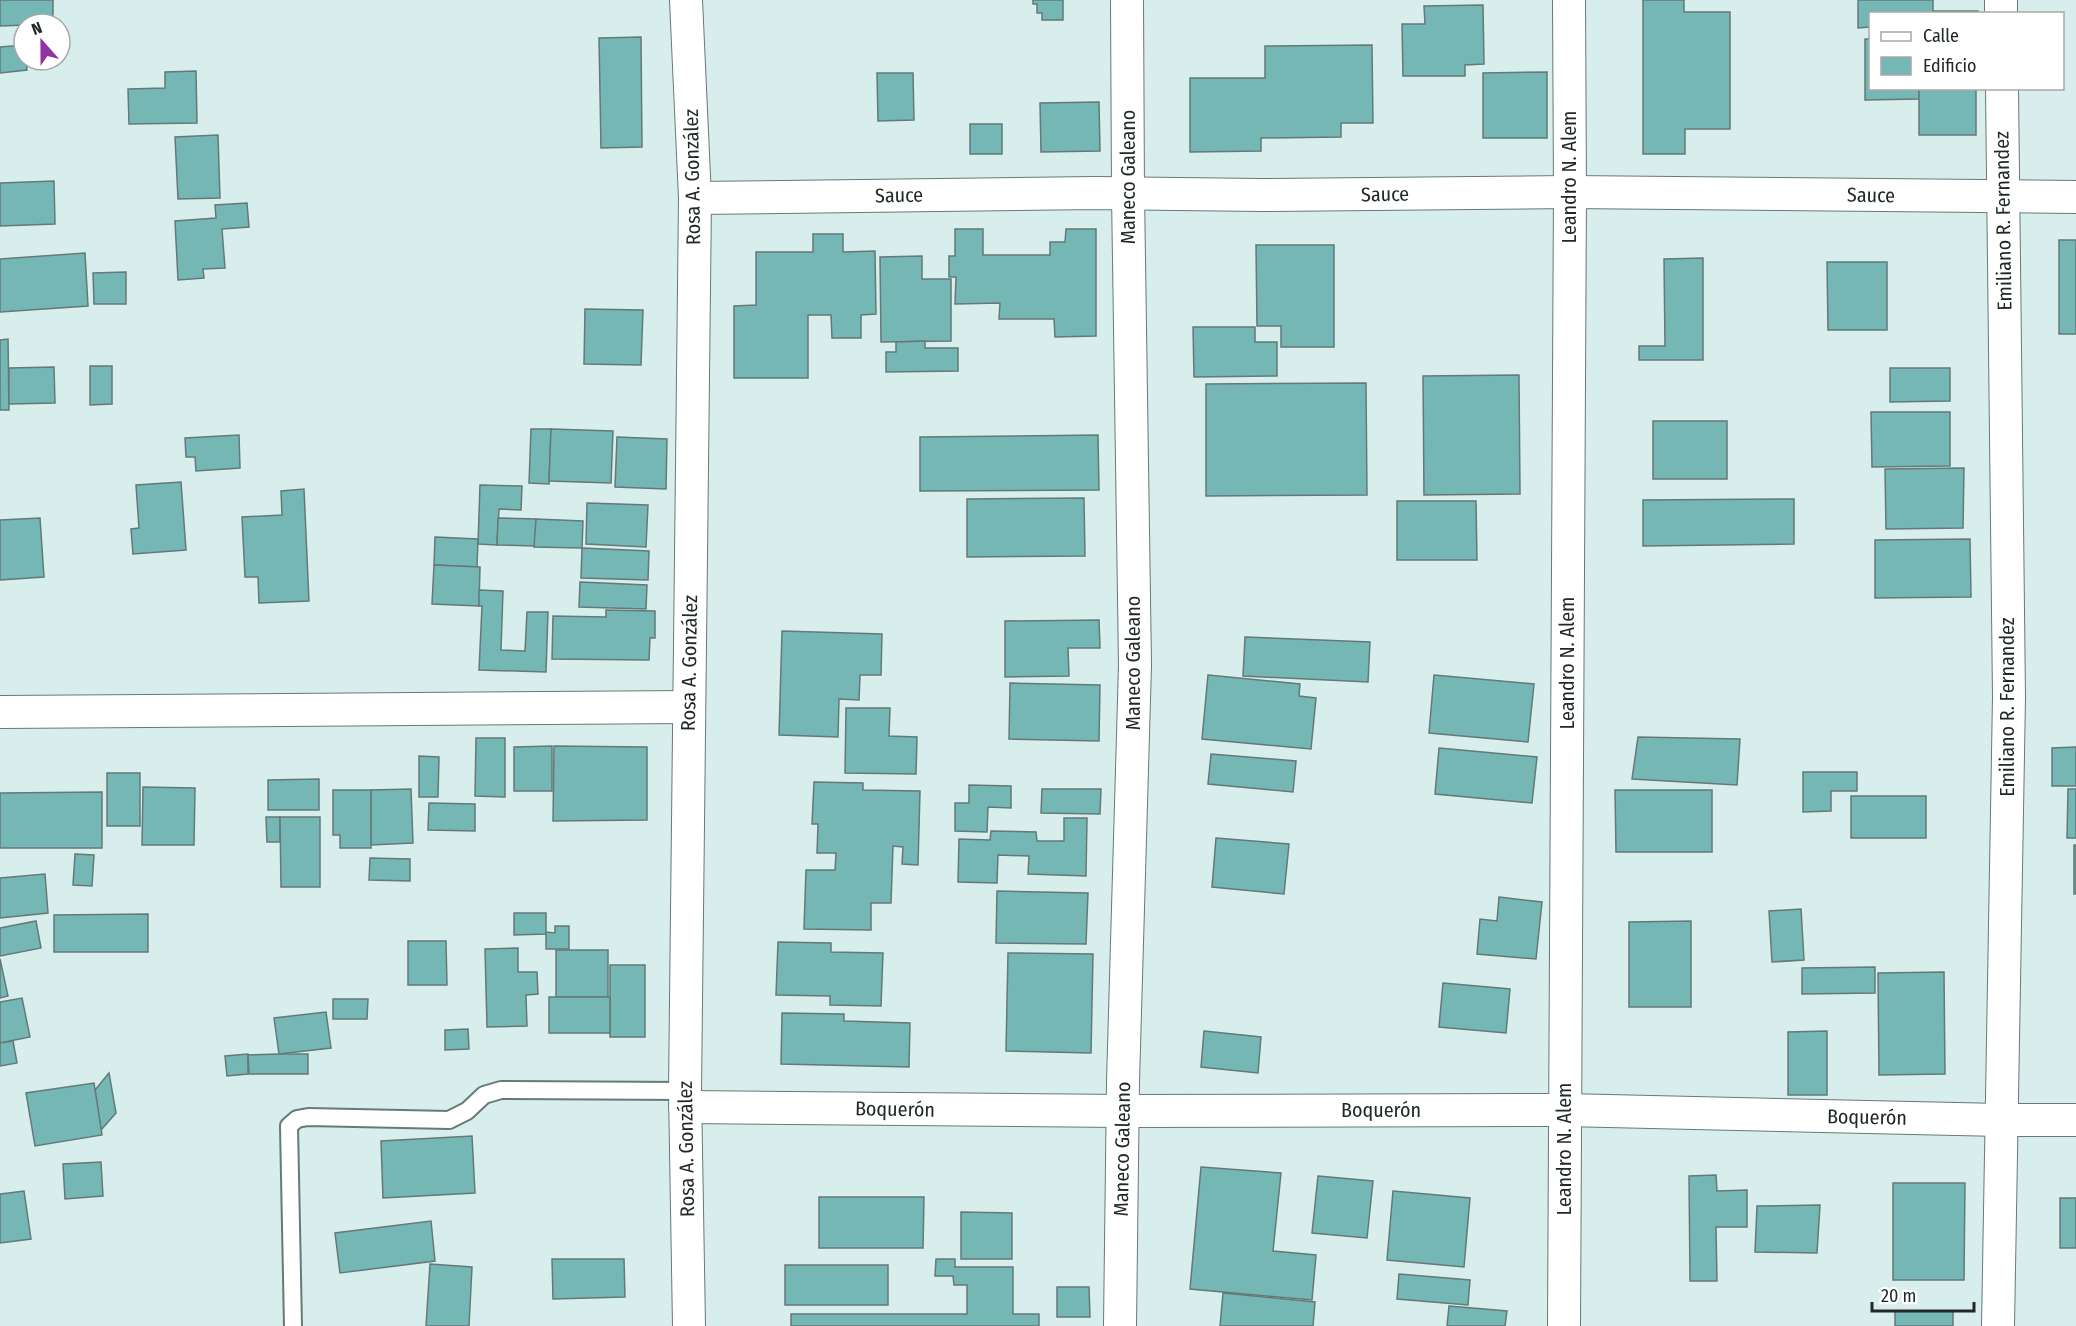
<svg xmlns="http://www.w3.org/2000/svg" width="2076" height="1326" font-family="'Fira Sans Condensed',sans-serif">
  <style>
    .building { fill: #74b7b5; stroke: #647978; stroke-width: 1.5 }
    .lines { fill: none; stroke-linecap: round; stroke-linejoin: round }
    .service-casing { stroke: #657a79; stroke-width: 20 }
    .minor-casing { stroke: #657a79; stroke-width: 34 }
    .service { stroke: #fff; stroke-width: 16 }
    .minor { stroke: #fff; stroke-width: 32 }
    .labels { text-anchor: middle; stroke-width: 4.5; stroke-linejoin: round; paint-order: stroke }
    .street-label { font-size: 20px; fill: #202828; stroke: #fff }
  </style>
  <rect width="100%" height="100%" fill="#d7eeed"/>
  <!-- building -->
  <g class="building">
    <path d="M0,0H53V24L0,26Z"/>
    <path d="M1033,0H1063V20H1042V13H1037V4H1033Z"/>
    <path d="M1643,0H1684V12H1730V129H1685V154H1643Z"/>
    <path d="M1858,0H1933V11H1978V14H1870V27L1858,28Z"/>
    <path d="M1483,5L1484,64L1465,65V76H1403L1402,24H1425L1424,6Z"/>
    <path d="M641,37L642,147L601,148L599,38Z"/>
    <path d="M1865,39H1870V88H1919V99L1865,100Z"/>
    <path d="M24,45V60H26L27,70L0,73V47Z"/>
    <path d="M1372,45L1373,123H1341V137L1261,138V151L1190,152V78H1265V46Z"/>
    <path d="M196,71L197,123L129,124L128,89L165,88V72Z"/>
    <path d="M1547,72V138H1483V73Z"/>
    <path d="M877,73H913L914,120L878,121Z"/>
    <rect x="1919" y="88" width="57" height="47"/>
    <path d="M1099,102L1100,151L1041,152L1040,103Z"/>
    <rect x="970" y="124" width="32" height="30"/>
    <path d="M218,135L220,198L178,199L175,137Z"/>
    <path d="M54,181L55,224L0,226V183Z"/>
    <path d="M247,203L249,227L222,229L225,268L203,269L204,278L178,280L175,221L216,218L215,205Z"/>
    <path d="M955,229H983V255H1050V242H1065L1066,229H1096V336L1055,337L1054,319H999L1000,303L955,304L956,277H949V256H955Z"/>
    <path d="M813,234H843V252L875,251L876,314L861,315V338H832L831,315H808V378H734V306L756,305V252H813Z"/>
    <rect x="2059" y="240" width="17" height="94"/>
    <path d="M1256,245H1334V347H1281V326H1257Z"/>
    <path d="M85,253L88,306L0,312V259Z"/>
    <path d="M922,256V279H951V341L881,342L880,257Z"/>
    <path d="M1703,258V360H1639V346H1665L1664,259Z"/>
    <path d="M1827,262H1887V330H1828Z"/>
    <path d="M126,272V304H94L93,273Z"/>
    <path d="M585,309L643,310L641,365L584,364Z"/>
    <path d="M1193,327H1255V342H1277V376L1194,377Z"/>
    <path d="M8,339L9,410H0V340Z"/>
    <path d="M925,341V348H958V371L886,372V352H896V342Z"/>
    <path d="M90,366H112V404L90,405Z"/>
    <path d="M54,367L55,403L9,404V368Z"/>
    <path d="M1890,368H1950V401L1890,402Z"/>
    <path d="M1519,375L1520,494L1424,495L1423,376Z"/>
    <path d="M1366,383L1367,495L1206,496V384Z"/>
    <path d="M1871,412H1950V466L1872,467Z"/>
    <rect x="1653" y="421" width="74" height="58"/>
    <path d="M531,429H551L549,484L529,483Z"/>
    <path d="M551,429L613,431L611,483L549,481Z"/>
    <path d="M239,435L240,468L196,471L195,457H186L185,438Z"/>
    <path d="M1098,435L1099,490L920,491V437Z"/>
    <path d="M617,437L667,439L666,489L615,487Z"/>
    <path d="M1964,468L1963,528L1886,529L1885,469Z"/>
    <path d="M181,482L186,550L133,554L131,529L139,528L136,485Z"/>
    <path d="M480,485L522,486L521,510L499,509L497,545L478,544Z"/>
    <path d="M304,489L309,601L259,603L258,577H245L242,517L282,515L281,491Z"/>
    <path d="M1084,498L1085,556L967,557V499Z"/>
    <path d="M1794,499V544L1643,546V500Z"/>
    <path d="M1397,501H1476L1477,560H1397Z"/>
    <path d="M587,503L648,505L646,547L586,544Z"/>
    <path d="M40,518L44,577L0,580V520Z"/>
    <path d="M498,518L536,519L535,546L497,545Z"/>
    <path d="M536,519L583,521L582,548L534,547Z"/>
    <path d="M435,537L478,539L477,567L434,565Z"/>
    <path d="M1970,539L1971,597L1875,598V540Z"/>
    <path d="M582,548L649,551L648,580L581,578Z"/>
    <path d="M434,565L480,567L479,606L432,604Z"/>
    <path d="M580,582L647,585L646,609L579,607Z"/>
    <path d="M479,590L503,591L501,650L525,651L527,612H548L546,672L479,670L482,606H479Z"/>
    <path d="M606,610L655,611V638H650L649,660L552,659L553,616L606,617Z"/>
    <path d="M1099,620L1100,648H1068L1069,676L1005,677V621Z"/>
    <path d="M782,631L882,634L881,675H860L859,700L839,699L838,737L779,735Z"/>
    <path d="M1245,637L1370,642L1368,682L1243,676Z"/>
    <path d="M1208,675L1300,684L1299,696L1316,698L1311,749L1202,739Z"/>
    <path d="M1434,675L1534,684L1528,742L1429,733Z"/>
    <path d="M1010,683L1100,685L1099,741L1009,739Z"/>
    <path d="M846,708H890L889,736L917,737L916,774L845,773Z"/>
    <path d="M1638,737L1740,739L1737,785L1632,779Z"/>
    <path d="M476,738H505V797L475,796Z"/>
    <path d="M552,746V791H514V747Z"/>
    <path d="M554,746L647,747V820L553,821Z"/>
    <path d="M2076,747V786H2052V748Z"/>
    <path d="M1439,748L1537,757L1532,803L1435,794Z"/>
    <path d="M1211,754L1296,761L1293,792L1208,784Z"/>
    <path d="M419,756L439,757L438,797H419Z"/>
    <path d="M1803,772H1857V791H1831V811L1803,812Z"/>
    <rect x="107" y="773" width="33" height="53"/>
    <path d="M319,779V810H268V780Z"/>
    <path d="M814,782L863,783V790L920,791L918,865L902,864L903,847L893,846L891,903H871V930L804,929L806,870H835L836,853H817L818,824H812Z"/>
    <path d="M969,785L1011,786V808L988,807L987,832L955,831V803H969Z"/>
    <path d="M143,787L195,788L194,845H142Z"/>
    <path d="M411,789L413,843L371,845V790Z"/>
    <path d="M1042,789H1101L1100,814L1041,813Z"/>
    <path d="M2068,789H2076V838H2067Z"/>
    <path d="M333,790H371V848H340V835H333Z"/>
    <path d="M1615,790H1712V852H1616Z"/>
    <path d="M102,792V848H0V793Z"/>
    <rect x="1851" y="796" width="75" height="42"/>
    <path d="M429,803L475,804V831L428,830Z"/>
    <path d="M266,817H280V842H267Z"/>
    <path d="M280,817H320V887H281Z"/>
    <path d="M1064,818H1087L1086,876L1028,874L1029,856L998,855L997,883L958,882L959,839L990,840L991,831L1036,832L1037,841H1064Z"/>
    <path d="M1216,838L1289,844L1284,894L1212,887Z"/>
    <rect x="2074" y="845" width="2" height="49"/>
    <path d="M75,854L94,855L92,886L73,885Z"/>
    <path d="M370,858L410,859V881L369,880Z"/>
    <path d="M45,874L48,913L0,918V878Z"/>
    <path d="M997,891L1088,893L1086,944L996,943Z"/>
    <path d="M1499,897L1542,902L1536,959L1477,954L1480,919L1497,921Z"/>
    <path d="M1801,909L1804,960L1772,962L1769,911Z"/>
    <path d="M514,913H546V934L514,935Z"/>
    <path d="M148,914V952H54V915Z"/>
    <path d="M36,921L41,948L0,956V928Z"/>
    <path d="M1691,921V1007H1629V922Z"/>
    <path d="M555,926H569V949H546V932L555,933Z"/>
    <path d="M408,941H446L447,985H408Z"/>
    <path d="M778,942L831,943V952L883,953L881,1006L830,1005V996L776,995Z"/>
    <path d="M518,948V972H537L538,994L526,995L527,1026L487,1027L485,949Z"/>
    <rect x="556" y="950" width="52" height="47"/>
    <path d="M1008,953L1093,954L1091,1053L1006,1051Z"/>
    <path d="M0,959L8,996L0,998Z"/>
    <rect x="610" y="965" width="35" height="72"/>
    <path d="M1875,967V993L1802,994V968Z"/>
    <path d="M1944,972L1945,1074L1879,1075L1878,973Z"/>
    <path d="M1443,983L1510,989L1506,1033L1439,1027Z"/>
    <rect x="549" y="997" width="61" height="36"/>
    <path d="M22,998L30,1037L0,1043V1002Z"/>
    <path d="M333,999H368L367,1019H333Z"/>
    <path d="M326,1012L331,1048L279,1054L274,1018Z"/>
    <path d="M782,1013L844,1014V1021L910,1023L909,1067L781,1064Z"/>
    <path d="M468,1029L469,1049L445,1050V1030Z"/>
    <path d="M1204,1031L1261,1037L1258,1073L1201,1067Z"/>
    <path d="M1827,1031V1095H1788V1032Z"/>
    <path d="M13,1041L17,1063L0,1066V1043Z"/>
    <path d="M248,1054V1074L227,1076L225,1056Z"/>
    <path d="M279,1054H308V1074H249L248,1055Z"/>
    <path d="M109,1073L116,1113L101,1130L95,1090Z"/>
    <path d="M94,1083L102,1135L35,1146L26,1093Z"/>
    <path d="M472,1136L475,1193L383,1198L381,1141Z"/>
    <path d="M101,1162L103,1196L65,1199L63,1164Z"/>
    <path d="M1201,1167L1281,1173L1273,1251L1316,1255L1312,1300L1190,1289Z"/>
    <path d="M1716,1175L1717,1191L1747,1190V1227H1716L1717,1281H1690L1689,1176Z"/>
    <path d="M1318,1176L1373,1181L1367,1238L1312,1233Z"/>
    <path d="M1893,1183H1965L1964,1280H1893Z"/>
    <path d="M24,1191L31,1239L0,1243V1194Z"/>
    <path d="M1393,1191L1470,1198L1464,1267L1387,1260Z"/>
    <path d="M819,1197H924L923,1248H819Z"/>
    <rect x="2060" y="1198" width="16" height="50"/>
    <path d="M1820,1205L1817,1253L1755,1252L1757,1206Z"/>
    <path d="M961,1212L1012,1213V1259H961Z"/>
    <path d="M431,1221L435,1261L340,1273L335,1233Z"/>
    <path d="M552,1259H624L625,1297L553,1299Z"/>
    <path d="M936,1259H955V1267H1013V1314H1039V1326H791V1314H967V1285H954L953,1276H935Z"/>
    <path d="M430,1264L472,1267L469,1326H426Z"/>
    <rect x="785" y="1265" width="103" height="40"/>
    <path d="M1399,1274L1470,1280L1468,1305L1397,1299Z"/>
    <path d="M1057,1287H1089L1090,1317H1057Z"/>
    <path d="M1223,1293L1315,1302L1313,1326H1220Z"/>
    <path d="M1449,1306L1507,1311L1505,1326H1447Z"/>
    <rect x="1895" y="1311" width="58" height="15"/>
  </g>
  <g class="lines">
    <defs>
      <path id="service" d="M293,1326L289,1126L297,1119L308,1117L449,1120L467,1111L484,1095L501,1090L685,1091"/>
      <g id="minor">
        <path d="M686,0L695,198L685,1091L689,1326"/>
        <path d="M2001,0V14"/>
        <path d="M695,198L1095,193L1261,195L1570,192L2076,197"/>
        <path d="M0,712L689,707"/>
        <path d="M685,1107L1122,1111L1565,1110L2001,1120H2076"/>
        <path d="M1120,1326L1123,1082L1135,665L1128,193L1127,0"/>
        <path d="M1564,1326L1570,192L1569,0"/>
        <path d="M1998,1326L2009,697L2002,88"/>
      </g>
    </defs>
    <!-- service casing -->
    <use href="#service" class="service-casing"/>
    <!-- minor casing -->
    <use href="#minor" class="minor-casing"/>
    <!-- service -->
    <use href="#service" class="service"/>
    <!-- minor -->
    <use href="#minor" class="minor"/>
  </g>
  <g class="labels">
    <!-- street labels -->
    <g class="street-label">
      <text transform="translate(692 177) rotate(-91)" y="7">Rosa A. González</text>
      <text transform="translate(1128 177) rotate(-90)" y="7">Maneco Galeano</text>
      <text transform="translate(1569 177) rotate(-90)" y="7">Leandro N. Alem</text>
      <text transform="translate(1385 194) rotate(-1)" y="7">Sauce</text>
      <text transform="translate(899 195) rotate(-1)" y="7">Sauce</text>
      <text transform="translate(1871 195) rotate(1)" y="7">Sauce</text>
      <text transform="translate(2003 221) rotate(-91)" y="7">Emiliano R. Fernandez</text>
      <text transform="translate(689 663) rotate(-89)" y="7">Rosa A. González</text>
      <text transform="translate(1133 663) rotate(-90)" y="7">Maneco Galeano</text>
      <text transform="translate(1567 663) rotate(-90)" y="7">Leandro N. Alem</text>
      <text transform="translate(2007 707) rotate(-90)" y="7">Emiliano R. Fernandez</text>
      <text transform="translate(895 1109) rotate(1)" y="7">Boquerón</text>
      <text x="1381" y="1117">Boquerón</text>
      <text transform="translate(1867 1117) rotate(1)" y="7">Boquerón</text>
      <text transform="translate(686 1149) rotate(-91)" y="7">Rosa A. González</text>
      <text transform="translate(1122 1149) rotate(-89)" y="7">Maneco Galeano</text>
      <text transform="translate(1564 1149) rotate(-90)" y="7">Leandro N. Alem</text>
    </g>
  </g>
  <!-- legend -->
  <rect x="1869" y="12" width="195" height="78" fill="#ffffff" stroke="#a6a9a9" stroke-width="1.5"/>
  <rect x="1881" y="32" width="30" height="9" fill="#ffffff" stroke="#a6a9a9" stroke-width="1.5"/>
  <text x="1923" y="42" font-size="18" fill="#202828">Calle</text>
  <rect x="1881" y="57" width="30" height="18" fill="#74b7b5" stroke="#a6a9a9" stroke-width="1.5"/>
  <text x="1923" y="72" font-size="18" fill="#202828">Edificio</text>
  <!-- north arrow -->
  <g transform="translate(42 42) rotate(339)"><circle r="28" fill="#ffffff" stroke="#a6a9a9" stroke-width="1.5"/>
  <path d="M0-4.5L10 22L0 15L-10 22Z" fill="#9035a0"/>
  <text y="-9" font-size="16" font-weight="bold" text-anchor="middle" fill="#202828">N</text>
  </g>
  <!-- scale -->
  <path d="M1872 1302v9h102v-9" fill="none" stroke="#202828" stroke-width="3"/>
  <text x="1881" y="1302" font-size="18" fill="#202828" stroke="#ffffff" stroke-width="4.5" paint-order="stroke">20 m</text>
</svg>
